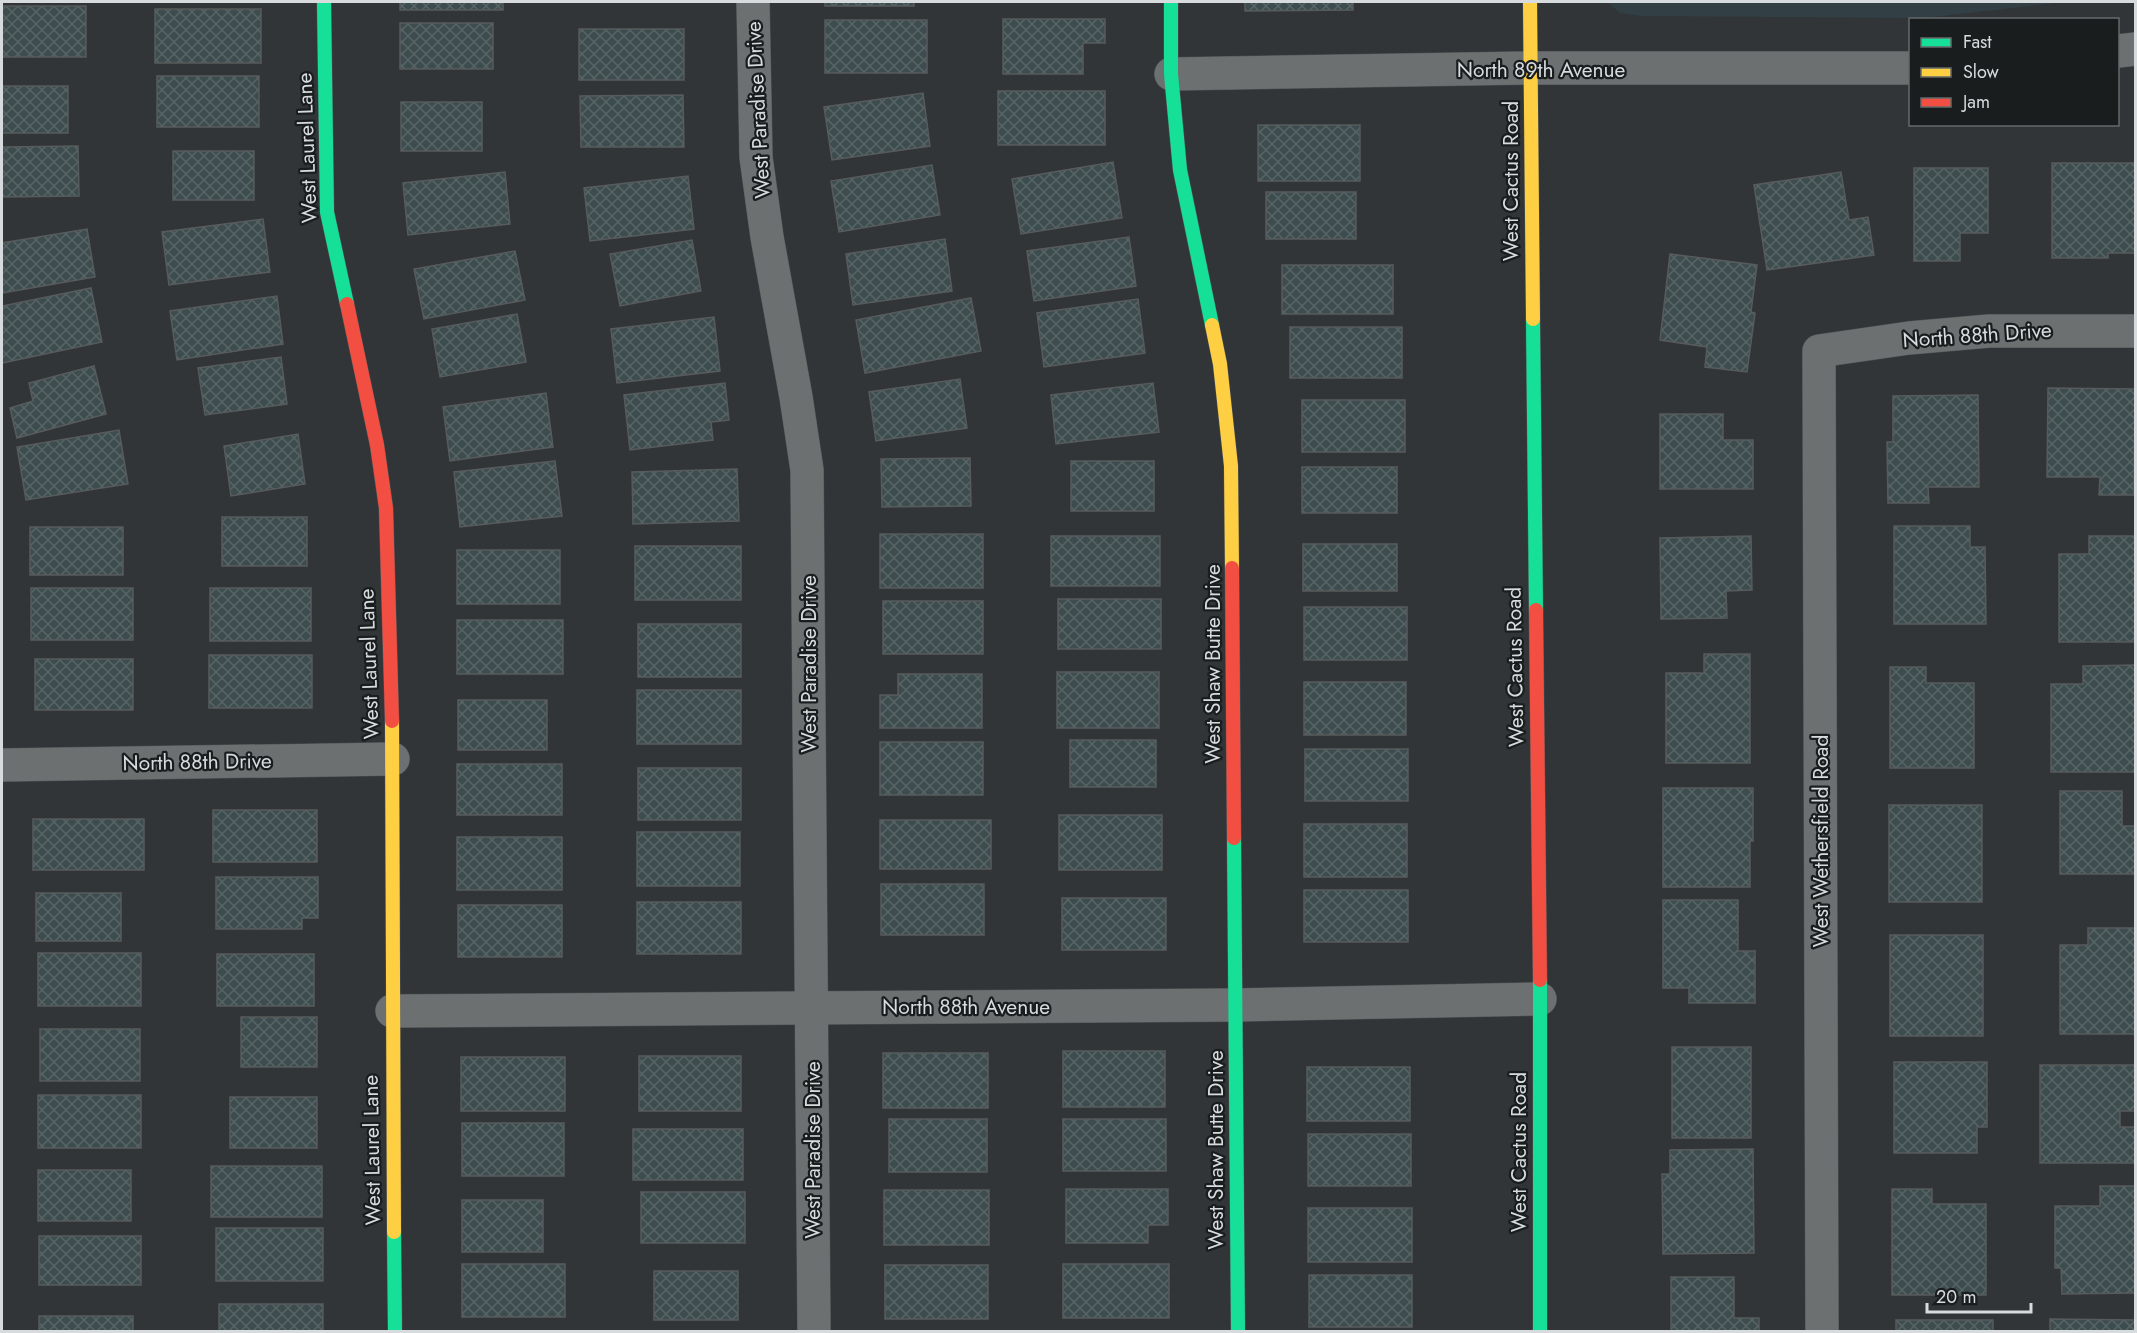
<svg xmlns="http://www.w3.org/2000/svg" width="2137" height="1333" font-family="Jost,sans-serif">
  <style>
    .built { fill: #323f44 }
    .building { fill: url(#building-cross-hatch); stroke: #585b5c; stroke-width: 1.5 }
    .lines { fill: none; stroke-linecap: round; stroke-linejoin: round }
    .street-casing { stroke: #4f5254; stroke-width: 34 }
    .fast-casing { stroke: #4f5254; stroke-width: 15 }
    .slow-casing { stroke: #4f5254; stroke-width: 15 }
    .jam-casing { stroke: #4f5254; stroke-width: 15 }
    .street { stroke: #6d7071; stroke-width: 33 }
    .fast { stroke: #16e098; stroke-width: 14 }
    .slow { stroke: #ffcf43; stroke-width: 14 }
    .jam { stroke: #f24e42; stroke-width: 14 }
    .labels { text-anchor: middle; stroke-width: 4.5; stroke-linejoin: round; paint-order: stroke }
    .street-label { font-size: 21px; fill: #d7dbdd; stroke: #191d1e }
  </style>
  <defs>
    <pattern id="building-cross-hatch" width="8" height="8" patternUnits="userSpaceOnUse" patternTransform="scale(1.5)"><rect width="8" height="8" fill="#3d4c4e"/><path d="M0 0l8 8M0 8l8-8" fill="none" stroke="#586567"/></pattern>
  </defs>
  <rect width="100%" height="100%" fill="#313537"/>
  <!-- built -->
  <path class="built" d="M1607,2H2064L1924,18L1642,16L1620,13Z"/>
  <!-- building -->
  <g class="building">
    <rect x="400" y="2" width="103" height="8"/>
    <rect x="825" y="2" width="89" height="4"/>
    <path d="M1245,2H1353V10L1245,11Z"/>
    <rect x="2" y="6" width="84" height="51"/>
    <rect x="155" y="9" width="106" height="54"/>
    <path d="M1003,19H1105V43H1083V74H1003Z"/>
    <rect x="825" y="20" width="102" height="53"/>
    <rect x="400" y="23" width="93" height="46"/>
    <rect x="579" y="29" width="105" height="51"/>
    <rect x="157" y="76" width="102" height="51"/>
    <rect x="2" y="86" width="66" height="47"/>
    <rect x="998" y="91" width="107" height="54"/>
    <path d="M923,93L930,146L832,160L824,107Z"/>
    <path d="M683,95L684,147H581L580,96Z"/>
    <rect x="401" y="102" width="81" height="49"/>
    <rect x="1258" y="125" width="102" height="56"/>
    <path d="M78,146L79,196L2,197V147Z"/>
    <rect x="173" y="151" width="81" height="49"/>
    <path d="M1113,162L1122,218L1021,234L1012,179Z"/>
    <path d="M2052,163H2136V253H2108V258H2052Z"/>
    <path d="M932,165L940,215L839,232L831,181Z"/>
    <path d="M1914,168H1988V233H1960V261H1914Z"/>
    <path d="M505,172L510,224L408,235L403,183Z"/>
    <path d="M1841,172L1849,220L1868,217L1874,255L1767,270L1754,185Z"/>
    <path d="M688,176L694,229L590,241L584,188Z"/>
    <rect x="1266" y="192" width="90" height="47"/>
    <path d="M263,219L270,272L169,285L162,232Z"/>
    <path d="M87,229L95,277L2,293V243Z"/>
    <path d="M1129,237L1136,286L1034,301L1027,251Z"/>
    <path d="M945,239L952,291L853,305L846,254Z"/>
    <path d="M692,240L701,291L620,306L610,254Z"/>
    <path d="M515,251L525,300L424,319L414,269Z"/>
    <path d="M1670,254L1757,265L1751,312L1755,313L1747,372L1705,367L1707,347L1660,340Z"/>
    <rect x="1282" y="265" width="111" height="49"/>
    <path d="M91,288L102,342L2,363V306Z"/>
    <path d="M277,296L283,344L177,360L170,311Z"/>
    <path d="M971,298L981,351L865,373L856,320Z"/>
    <path d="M1138,299L1145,353L1044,367L1037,313Z"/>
    <path d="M517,314L526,362L440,377L432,329Z"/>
    <path d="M714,317L720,371L617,383L611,329Z"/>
    <rect x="1290" y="327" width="112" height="51"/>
    <path d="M281,357L287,404L205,415L198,368Z"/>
    <path d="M94,366L106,414L17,438L10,408L33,401L29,383Z"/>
    <path d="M960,379L967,428L876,441L869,392Z"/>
    <path d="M725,383L729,420L711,422L713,440L630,450L624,395Z"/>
    <path d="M1153,383L1159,432L1056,444L1051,395Z"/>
    <path d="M2048,388L2135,389L2134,495H2099L2100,477H2047Z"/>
    <path d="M546,393L553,447L450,461L443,407Z"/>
    <path d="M1978,395L1979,487H1928L1929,503H1888L1887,442H1893V396Z"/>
    <rect x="1302" y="400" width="103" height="52"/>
    <path d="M1660,414H1723V440H1753V489H1660Z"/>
    <path d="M119,430L128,484L26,500L17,447Z"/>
    <path d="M298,434L305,484L231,496L224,446Z"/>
    <path d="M970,458L971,506L882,507L881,459Z"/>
    <path d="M555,461L562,516L460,527L454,472Z"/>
    <rect x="1071" y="461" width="83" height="50"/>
    <rect x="1302" y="467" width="95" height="46"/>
    <path d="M737,469L739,521L633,524L632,472Z"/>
    <rect x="222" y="517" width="85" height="49"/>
    <path d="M1894,526H1970V547H1985L1986,624H1894Z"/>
    <rect x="30" y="527" width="93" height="48"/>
    <rect x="880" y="534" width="103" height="54"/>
    <rect x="1051" y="536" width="109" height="50"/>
    <path d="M1751,536L1752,590L1726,591L1727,618L1661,619L1660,538Z"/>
    <path d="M2089,536H2136V642H2059V554H2089Z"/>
    <rect x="1303" y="544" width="94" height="47"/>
    <rect x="635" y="546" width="106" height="54"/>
    <rect x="457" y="550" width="103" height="54"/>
    <rect x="31" y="588" width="102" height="52"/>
    <rect x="210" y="588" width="101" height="53"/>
    <rect x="1058" y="599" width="103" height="50"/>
    <rect x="883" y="601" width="100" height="53"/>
    <rect x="1304" y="607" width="103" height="53"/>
    <rect x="457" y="620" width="106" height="54"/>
    <rect x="638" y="624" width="103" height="53"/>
    <path d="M1704,654H1750V763H1666V673H1704Z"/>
    <rect x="209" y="655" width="103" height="53"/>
    <rect x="35" y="659" width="98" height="51"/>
    <path d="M2136,665V772H2051V684H2083V666Z"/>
    <path d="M1890,667H1926V683H1974V768H1890Z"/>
    <rect x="1057" y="672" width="102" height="56"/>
    <path d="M898,674H982V728H880V695H898Z"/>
    <rect x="1304" y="682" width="102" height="53"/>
    <rect x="637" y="690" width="104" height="54"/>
    <rect x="458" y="700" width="89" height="50"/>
    <rect x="1070" y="740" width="86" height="47"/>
    <rect x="880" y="742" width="103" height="53"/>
    <rect x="1305" y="749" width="103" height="52"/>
    <rect x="457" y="764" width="105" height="51"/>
    <rect x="638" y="768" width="103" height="52"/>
    <path d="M1663,788H1753V841H1750V887H1663Z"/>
    <path d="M2060,791H2122V826H2136V874H2060Z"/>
    <rect x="1889" y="805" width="93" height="97"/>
    <rect x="213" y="810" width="104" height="52"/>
    <rect x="1059" y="815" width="103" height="55"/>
    <rect x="33" y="819" width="111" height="51"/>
    <rect x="880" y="820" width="111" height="49"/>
    <rect x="1304" y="824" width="103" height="53"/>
    <rect x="637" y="832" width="103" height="54"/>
    <rect x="457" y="837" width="105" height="53"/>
    <path d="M216,877H318V918H302V929H216Z"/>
    <rect x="881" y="884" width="103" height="51"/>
    <rect x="1304" y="890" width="104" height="52"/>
    <rect x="36" y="893" width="85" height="48"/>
    <rect x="1062" y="898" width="104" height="52"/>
    <path d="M1663,900H1738V951H1755V1003H1689V988H1663Z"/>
    <rect x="637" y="902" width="104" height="52"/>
    <rect x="458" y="905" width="104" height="52"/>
    <path d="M2088,928H2136V1034H2060V945H2088Z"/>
    <rect x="1890" y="935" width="93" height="101"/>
    <rect x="38" y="953" width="103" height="53"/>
    <rect x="217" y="954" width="97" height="52"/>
    <rect x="241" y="1017" width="76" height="50"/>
    <rect x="40" y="1029" width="100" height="52"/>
    <rect x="1672" y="1047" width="79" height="91"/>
    <rect x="1063" y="1051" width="102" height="56"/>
    <rect x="883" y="1053" width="105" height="55"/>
    <rect x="639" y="1056" width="102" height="55"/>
    <rect x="461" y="1057" width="104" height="54"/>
    <path d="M1894,1062H1987V1127H1977V1153H1894Z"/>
    <path d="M2040,1065H2136V1111H2120V1127H2136V1163H2040Z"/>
    <rect x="1307" y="1067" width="103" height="54"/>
    <rect x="38" y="1095" width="103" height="53"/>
    <rect x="230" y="1097" width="87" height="51"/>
    <rect x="889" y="1119" width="98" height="53"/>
    <rect x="1063" y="1119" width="103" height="52"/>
    <rect x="462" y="1123" width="102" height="53"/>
    <rect x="633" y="1129" width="110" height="51"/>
    <rect x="1308" y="1134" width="103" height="52"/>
    <path d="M1753,1149L1754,1253L1663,1254L1662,1174H1670V1150Z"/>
    <rect x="211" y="1166" width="111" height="51"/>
    <rect x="38" y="1170" width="93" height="51"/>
    <path d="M2100,1186H2136V1293L2062,1294L2061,1268H2055V1206H2100Z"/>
    <path d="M1066,1189H1168V1225H1148V1243H1066Z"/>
    <path d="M1892,1189H1932V1204H1986V1295H1892Z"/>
    <rect x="884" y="1190" width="105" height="55"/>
    <rect x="641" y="1192" width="104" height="51"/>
    <rect x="462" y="1200" width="81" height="52"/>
    <rect x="1308" y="1208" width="104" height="54"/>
    <rect x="216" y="1228" width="107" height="53"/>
    <rect x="39" y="1236" width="102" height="49"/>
    <rect x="462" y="1264" width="103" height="53"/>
    <rect x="1063" y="1264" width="106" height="54"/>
    <rect x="885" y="1265" width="103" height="54"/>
    <rect x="654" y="1271" width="84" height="49"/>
    <rect x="1309" y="1275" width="103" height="52"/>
    <path d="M1671,1277H1734V1318H1759V1332H1671Z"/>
    <rect x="219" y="1304" width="104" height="28"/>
    <rect x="39" y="1316" width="94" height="16"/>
    <path d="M2050,1319L2136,1320V1332H2050Z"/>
    <rect x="1896" y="1320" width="97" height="12"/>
  </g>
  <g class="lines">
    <defs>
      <g id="street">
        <path d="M753,2L756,157L767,237L796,397L807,470L814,1332"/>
        <path d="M2118,51L2136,49"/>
        <path d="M1171,74L1531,68H1910"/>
        <path d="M2,765L393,759"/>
        <path d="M392,1011L1236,1005L1540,999"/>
        <path d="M1822,1332L1819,351L1909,338L1989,331H2136"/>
      </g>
      <g id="fast">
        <path d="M324,2L327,212L347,304"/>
        <path d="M1171,2V74L1180,170L1212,325"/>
        <path d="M1533,319L1536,610"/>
        <path d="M1234,838L1238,1332"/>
        <path d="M1540,980V1332"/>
        <path d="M394,1232L395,1332"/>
      </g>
      <g id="slow">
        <path d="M1530,2L1533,319"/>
        <path d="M1212,325L1220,364L1231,466L1232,568"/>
        <path d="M392,721L394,1232"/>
      </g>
      <g id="jam">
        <path d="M347,304L377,445L386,508L392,721"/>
        <path d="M1232,568L1234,838"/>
        <path d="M1536,610L1540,980"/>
      </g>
    </defs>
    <!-- street casing -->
    <use href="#street" class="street-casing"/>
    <!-- fast casing -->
    <use href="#fast" class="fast-casing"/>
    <!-- slow casing -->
    <use href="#slow" class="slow-casing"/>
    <!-- jam casing -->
    <use href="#jam" class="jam-casing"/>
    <!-- street -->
    <use href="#street" class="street"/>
    <!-- fast -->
    <use href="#fast" class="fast"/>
    <!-- slow -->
    <use href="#slow" class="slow"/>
    <!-- jam -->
    <use href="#jam" class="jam"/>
  </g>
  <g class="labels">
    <!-- street labels -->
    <g class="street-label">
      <text x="1541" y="77">North 89th Avenue</text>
      <text transform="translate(758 110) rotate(-93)" y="7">West Paradise Drive</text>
      <text transform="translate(307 148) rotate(-92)" y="7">West Laurel Lane</text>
      <text transform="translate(1511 181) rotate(-90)" y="7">West Cactus Road</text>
      <text transform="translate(1977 335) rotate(-4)" y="7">North 88th Drive</text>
      <text transform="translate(369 664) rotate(-92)" y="7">West Laurel Lane</text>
      <text transform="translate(809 664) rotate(-90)" y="7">West Paradise Drive</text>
      <text transform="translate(1213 664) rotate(-90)" y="7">West Shaw Butte Drive</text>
      <text transform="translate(1515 667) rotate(-91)" y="7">West Cactus Road</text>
      <text transform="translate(197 762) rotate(-1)" y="7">North 88th Drive</text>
      <text transform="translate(1821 841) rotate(-90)" y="7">West Wethersfield Road</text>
      <text x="966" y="1014">North 88th Avenue</text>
      <text transform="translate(372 1150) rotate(-91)" y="7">West Laurel Lane</text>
      <text transform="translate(813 1150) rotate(-90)" y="7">West Paradise Drive</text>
      <text transform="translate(1216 1150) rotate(-90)" y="7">West Shaw Butte Drive</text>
      <text transform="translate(1519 1152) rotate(-90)" y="7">West Cactus Road</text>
    </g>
  </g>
  <!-- border -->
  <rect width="2137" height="1333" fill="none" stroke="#d7dbdd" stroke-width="6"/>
  <!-- legend -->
  <rect x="1909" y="18" width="210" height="108" fill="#191d1e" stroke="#65696a" stroke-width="1.5"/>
  <rect x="1921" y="38" width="30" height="9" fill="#16e098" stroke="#65696a" stroke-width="1.5"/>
  <text x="1963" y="48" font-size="18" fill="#d7dbdd">Fast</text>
  <rect x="1921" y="68" width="30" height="9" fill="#ffcf43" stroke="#65696a" stroke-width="1.5"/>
  <text x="1963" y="78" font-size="18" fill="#d7dbdd">Slow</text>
  <rect x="1921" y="98" width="30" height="9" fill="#f24e42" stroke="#65696a" stroke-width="1.5"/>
  <text x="1963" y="108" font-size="18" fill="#d7dbdd">Jam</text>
  <!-- scale -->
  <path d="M1927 1303v9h104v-9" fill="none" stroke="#d7dbdd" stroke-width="3"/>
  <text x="1936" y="1303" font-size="18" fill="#d7dbdd" stroke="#191d1e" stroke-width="4.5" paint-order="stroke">20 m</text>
</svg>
